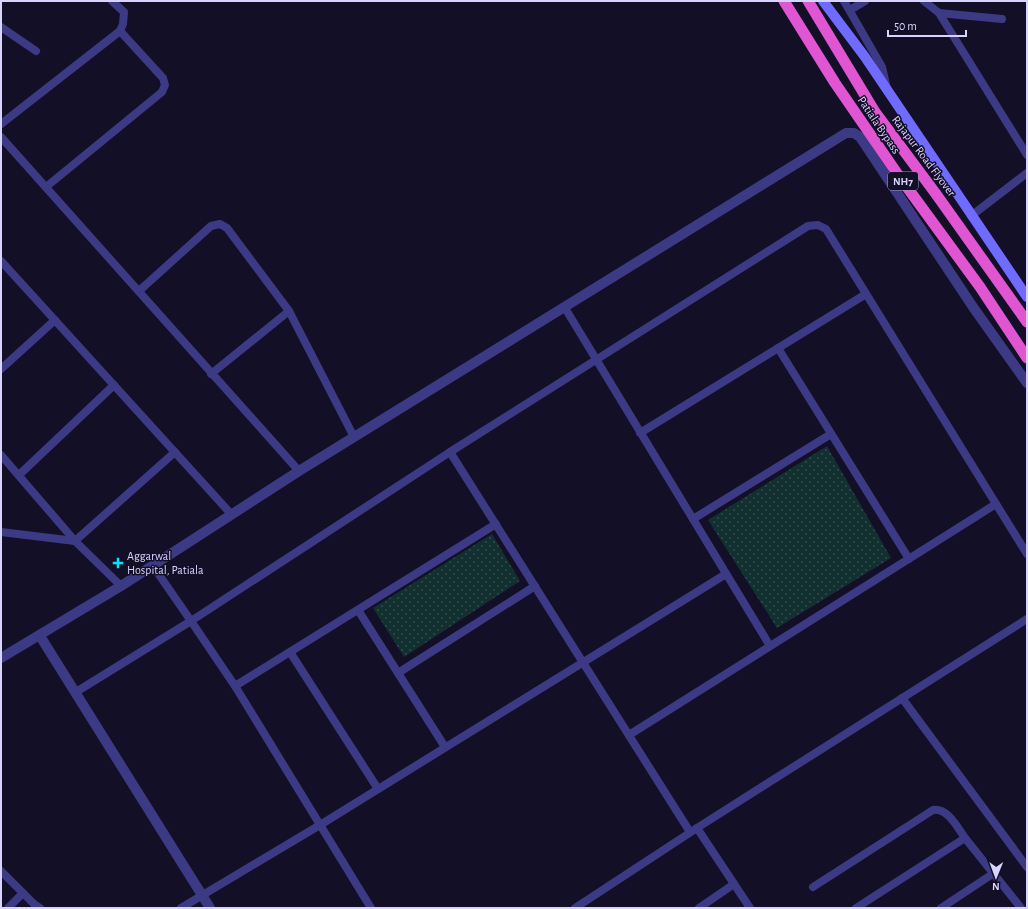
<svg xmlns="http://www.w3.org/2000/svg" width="1028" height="909" font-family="'Alegreya Sans',sans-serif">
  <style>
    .park { fill: url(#park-dots) }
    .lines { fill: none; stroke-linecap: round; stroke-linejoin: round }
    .minor { stroke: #3d3a85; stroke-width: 8 }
    .tertiary { stroke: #3d3a85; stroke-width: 10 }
    .secondary { stroke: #6f6bff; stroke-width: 10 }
    .trunk { stroke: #e055d1; stroke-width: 11 }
    .poi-dot { fill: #00e5ff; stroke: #130f26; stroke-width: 1.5 }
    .labels { text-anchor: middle; stroke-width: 3; stroke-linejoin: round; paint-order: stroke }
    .shield { fill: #130f26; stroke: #9e99be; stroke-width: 1 }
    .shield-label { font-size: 11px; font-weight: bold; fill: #d9d4ff }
    .street-label { font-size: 12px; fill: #d9d4ff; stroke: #130f26 }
    .poi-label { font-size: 12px; fill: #d9d4ff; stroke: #130f26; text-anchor: start }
  </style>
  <defs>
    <pattern id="park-dots" width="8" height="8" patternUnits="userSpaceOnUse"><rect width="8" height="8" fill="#12302f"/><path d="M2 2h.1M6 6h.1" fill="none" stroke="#344d4e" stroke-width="1.8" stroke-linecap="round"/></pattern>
  </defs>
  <rect width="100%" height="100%" fill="#130f26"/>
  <!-- park -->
  <g class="park">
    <path d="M827,446L891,558L777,628L708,520Z"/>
    <path d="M492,534L520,581L404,657L373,608Z"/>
  </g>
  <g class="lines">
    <!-- minor -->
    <g class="minor">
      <path d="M112,1L124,12L123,24L120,31"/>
      <path d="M844,1L882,67L887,89"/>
      <path d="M924,1L939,13L1002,19"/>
      <path d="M850,10L865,1"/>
      <path d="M939,13L1027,155"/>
      <path d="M1,27L36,51"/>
      <path d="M1,124L120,31L163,78L165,85L162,92L46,187"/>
      <path d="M1,137L299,471"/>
      <path d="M971,216L1027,173"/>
      <path d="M1,261L232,515"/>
      <path d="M139,291L211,226L220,224L227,228L289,311L354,437"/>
      <path d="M565,308L770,646"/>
      <path d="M778,348L909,559"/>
      <path d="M1,369L55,320"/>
      <path d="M211,374L289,311"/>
      <path d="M640,433L866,294"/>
      <path d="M450,452L808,226L818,225L826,229L1027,554"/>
      <path d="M1,455L75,541L121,586"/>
      <path d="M19,475L114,385"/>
      <path d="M693,519L831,434"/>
      <path d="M1,532L75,541L175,452"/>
      <path d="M358,610L445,747"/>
      <path d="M290,652L378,789"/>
      <path d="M398,673L535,586"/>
      <path d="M235,686L496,524"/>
      <path d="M76,692L191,621L153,566"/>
      <path d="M902,698L1027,867"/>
      <path d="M629,735L996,504"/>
      <path d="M697,828L750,908"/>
      <path d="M1,871L34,904L40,908"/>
      <path d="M813,887L933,810C948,808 957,827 965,838"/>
      <path d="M8,908L23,893"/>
      <path d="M181,908L320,825L726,574"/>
      <path d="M371,908L235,686L191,621L450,452L690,832"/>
      <path d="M575,908L697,828L1027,619"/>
      <path d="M699,908L734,884"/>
      <path d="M856,908L965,838L1021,908"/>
      <path d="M941,908L994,873"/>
    </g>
    <!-- tertiary -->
    <g class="tertiary">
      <path d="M40,636L210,908"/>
      <path d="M1,658L121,586L299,471L846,133H854L860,137L973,307L1027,383"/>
    </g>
    <!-- secondary -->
    <path class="secondary" d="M823,1L865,57L1027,297"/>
    <!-- trunk -->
    <g class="trunk">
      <path d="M784,1L835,83L901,179L980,287L1027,358"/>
      <path d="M808,1L875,112L936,194L1027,322"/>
    </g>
  </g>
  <!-- markers -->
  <path class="poi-dot" d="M116 557h4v4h4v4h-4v4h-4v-4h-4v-4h4z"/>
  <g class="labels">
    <!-- shield labels -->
    <rect class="shield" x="888" y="172" width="30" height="18" rx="3"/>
    <g class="shield-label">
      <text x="903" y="185">NH7</text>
    </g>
    <!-- street labels -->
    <g class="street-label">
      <text transform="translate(879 125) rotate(56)" y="4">Patiala Bypass</text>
      <text transform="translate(924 156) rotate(53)" y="4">Rajapur Road Flyover</text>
    </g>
    <!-- poi labels -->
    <g class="poi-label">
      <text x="127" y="560">Aggarwal<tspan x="127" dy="14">Hospital, Patiala</tspan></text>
    </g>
  </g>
  <!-- border -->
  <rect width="1028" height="909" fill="none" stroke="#d9d4ff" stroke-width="4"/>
  <!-- north arrow -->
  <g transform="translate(996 877) rotate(181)" stroke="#130f26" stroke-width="3" paint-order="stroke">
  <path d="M0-3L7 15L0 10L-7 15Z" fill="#d9d4ff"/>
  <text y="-6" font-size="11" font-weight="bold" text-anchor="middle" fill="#d9d4ff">N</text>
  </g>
  <!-- scale -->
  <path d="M888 30v6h78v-6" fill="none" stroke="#d9d4ff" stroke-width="2"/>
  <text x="894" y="30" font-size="12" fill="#d9d4ff" stroke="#130f26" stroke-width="3" paint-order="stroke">50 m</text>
</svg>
